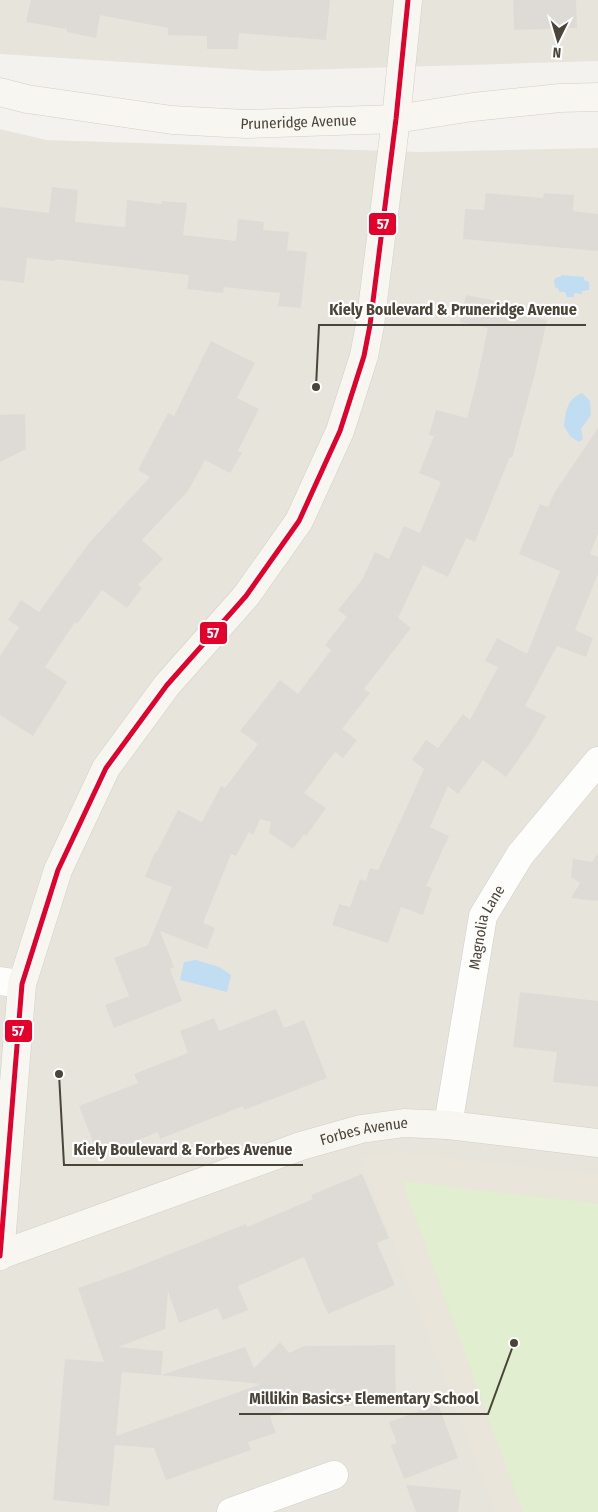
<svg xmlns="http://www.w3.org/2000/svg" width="598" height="1512" font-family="'Fira Sans Condensed',sans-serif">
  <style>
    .residential { fill: #e7e4dc }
    .education { fill: #eae5da }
    .green { fill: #e1eecf }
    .water { fill: #c0ddf1 }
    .building { fill: #dedbd6; fill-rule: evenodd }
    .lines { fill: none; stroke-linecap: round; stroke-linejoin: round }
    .street-casing { stroke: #d2d0cb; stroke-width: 29 }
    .secondary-casing { stroke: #d3cfc5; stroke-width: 29 }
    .street { stroke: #fdfdfc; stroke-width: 28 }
    .secondary { stroke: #f7f6f1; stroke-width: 28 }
    .bus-1-casing { stroke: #fff; stroke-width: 9 }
    .bus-1 { stroke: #e4002b; stroke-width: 5 }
    .labels { text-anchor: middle; stroke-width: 4.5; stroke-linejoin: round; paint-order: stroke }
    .street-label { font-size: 15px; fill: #4b4439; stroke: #fff }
    .leader { fill: none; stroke: #4b4439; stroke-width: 2 }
    .callout-dot { fill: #4b4439; stroke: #fff; stroke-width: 2 }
    .callout-label { font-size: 16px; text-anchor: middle; font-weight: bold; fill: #4b4439; stroke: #fff; stroke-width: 4.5; stroke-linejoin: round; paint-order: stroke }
    .line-badge { stroke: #fff; stroke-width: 2 }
    .badge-label { font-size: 14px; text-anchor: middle; font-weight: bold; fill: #fff }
  </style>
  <rect width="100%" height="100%" fill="#f4f2ee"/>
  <!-- residential -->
  <g class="residential">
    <path d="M0,0H598V61L264,71L0,54Z"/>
    <path d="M0,129L46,140L421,152L598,148V1512H0Z"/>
  </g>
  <!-- education -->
  <path class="education" d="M400,1152L598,1175V1512H495L361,1158Z"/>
  <!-- green -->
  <path class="green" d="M402,1181L598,1204V1512H523Z"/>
  <!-- water -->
  <g class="water">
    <path d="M561,275L584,277V280L589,282V290L582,291V294L574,293V297H567L565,292H559V289L555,287L554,280L557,277H561Z"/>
    <path d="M582,393L590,401L591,415L581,429L583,439L579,442L570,436L564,426C566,411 567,399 582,393Z"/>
    <path d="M196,960L219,967L231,975L227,992L180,980L184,962Z"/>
  </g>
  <!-- building -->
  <g class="building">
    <path d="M31,0H330L326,40L239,33L238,49H207V36L168,35V28L100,15L96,38L67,32V29L26,22Z"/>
    <path d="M513,0H576L577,28L514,30Z"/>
    <path d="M52,187L78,190L75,222L125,227L127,200L161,204L162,201L187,203L183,235L236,241L238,219L264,222L263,230L289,232L287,250L307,252L301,308L278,306L280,293L224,287L223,293L187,289L189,275L55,259V261L27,258L24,283L0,280V207L49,213Z"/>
    <path d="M486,193L543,198L544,193L574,195L573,211L598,214V251L463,239L465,209L484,210Z"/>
    <path d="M466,295L541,310L540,319L547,320L535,373L512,458L510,457L475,542L466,538L448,577L423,565L398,618L411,628L364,689L370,693L342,729L357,740L343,758L335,752L304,793L326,808L306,836L304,834L293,849L269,833L271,822L260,819L253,835L249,832L236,856L231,854L203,923L215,928L207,949L160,931L174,967L170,969L182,1001L114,1028L105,1005L129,996L114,958L148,945L172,887L145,877L155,852L156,853L178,810L202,822L221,786L225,788L258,744L240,731L280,680L298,694L331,650L325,645L347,617L338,610L362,580L375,552L389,559L404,526L420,533L441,482L419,473L434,436L429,435L436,410L467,418L475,388L488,328L460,322Z"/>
    <path d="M211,341L255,363L237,398L259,409L238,451L242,453L230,473L205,460L188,491L142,540L163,559L138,585L142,588L127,608L102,590L77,624L75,622L45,667L67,682L33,736L0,715V656L19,627L8,620L21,600L39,612L89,543L150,477L138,470L168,413L174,416Z"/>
    <path d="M25,414L26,449L0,462V415Z"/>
    <path d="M598,428V534L590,554L598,557V574L575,630L593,638L586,657L557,646L525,706L546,716L533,739L506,777L483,760L458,794L448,786L430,827L449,836L426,886L432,888L423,915L401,907L388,943L332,925L339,904L350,907L360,879L366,881L370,868L378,870L424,769L412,760L426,740L438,748L463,714L470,720L498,667L485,661L497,638L527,654L560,571L519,554L540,504L548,507L555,492Z"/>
    <path d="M598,853V901L571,898L580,883L571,877L573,859L592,862Z"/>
    <path d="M520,992L598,1001V1087L553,1082L557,1052L513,1047Z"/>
    <path d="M276,1009L284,1028L304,1020L327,1078L244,1110L243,1106L160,1139L158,1132L113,1150L111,1147L97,1152L79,1106L138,1083L134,1074L188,1053L180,1031L214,1018L219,1031Z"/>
    <path d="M362,1174L389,1238L377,1243L395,1285L328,1314L304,1257L238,1286L248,1310L223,1320L218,1308L179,1323L168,1291L165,1329L118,1347L163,1351L161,1375L245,1347L254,1368L280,1342L289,1353L304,1346L395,1345L396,1405L336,1406L335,1388L270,1417L276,1433L248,1442L251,1450L166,1480L154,1448L115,1445L109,1506L53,1500L65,1359L104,1362L78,1288L127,1271L246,1224L247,1227L313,1199L311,1195ZM122,1372L241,1382L261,1384L116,1436Z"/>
    <path d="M438,1404L458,1458L404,1479L391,1445L397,1443L389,1422Z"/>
    <path d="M406,1485L461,1490L458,1512H416Z"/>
  </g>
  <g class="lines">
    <defs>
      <g id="street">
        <path d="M0,981L22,984"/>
        <path id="s1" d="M448,1125L483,916L520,855L598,761"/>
        <path d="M231,1512L334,1475"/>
      </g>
      <g id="secondary">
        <path id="s2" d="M0,92L27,99L172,120L246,124L396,119L473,107L560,98L598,97"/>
        <path id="s3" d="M0,1255L301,1146L361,1129L404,1123L448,1125L598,1143"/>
        <path d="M0,1256L22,984L58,870L106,768L167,685L246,596L299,521L340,431L364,356L370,325L396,119L408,0"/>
      </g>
    </defs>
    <!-- street casing -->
    <use href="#street" class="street-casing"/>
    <!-- secondary casing -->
    <use href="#secondary" class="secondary-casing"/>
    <!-- street -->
    <use href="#street" class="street"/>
    <!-- secondary -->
    <use href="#secondary" class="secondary"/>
    <defs>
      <path id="bus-1" d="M0,1256L22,984L58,870L106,768L167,685L246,596L299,521L340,431L364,356L370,325L396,119L408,0"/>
    </defs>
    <!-- bus-1 casing -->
    <use href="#bus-1" class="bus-1-casing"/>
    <!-- bus-1 -->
    <use href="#bus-1" class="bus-1"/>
  </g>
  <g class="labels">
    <!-- street labels -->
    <g class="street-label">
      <text dy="5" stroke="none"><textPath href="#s2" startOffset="301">Pruneridge Avenue</textPath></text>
      <text dy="5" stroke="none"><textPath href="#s1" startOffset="202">Magnolia Lane</textPath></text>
      <text dy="5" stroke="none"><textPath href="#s3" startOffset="385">Forbes Avenue</textPath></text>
    </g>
  </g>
  <!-- callouts -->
  <path class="leader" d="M316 387L319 325H586M59 1074L64 1165H303M514 1343L488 1414H239"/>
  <g class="callout-dot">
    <circle cx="316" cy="387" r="5"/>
    <circle cx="59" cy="1074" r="5"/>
    <circle cx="514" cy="1343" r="5"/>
  </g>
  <g class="callout-label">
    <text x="453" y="315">Kiely Boulevard &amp; Pruneridge Avenue</text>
    <text x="183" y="1155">Kiely Boulevard &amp; Forbes Avenue</text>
    <text x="364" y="1404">Millikin Basics+ Elementary School</text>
  </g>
  <g class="line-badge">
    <rect x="368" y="212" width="29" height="24" rx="5" fill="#e4002b"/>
    <rect x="199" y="621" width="29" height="24" rx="5" fill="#e4002b"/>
    <rect x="4" y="1019" width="29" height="24" rx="5" fill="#e4002b"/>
  </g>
  <g class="badge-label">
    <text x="383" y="229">57</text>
    <text x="213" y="638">57</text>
    <text x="18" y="1036">57</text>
  </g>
  <!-- north arrow -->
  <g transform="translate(558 40) rotate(185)" stroke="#ffffff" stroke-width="4" paint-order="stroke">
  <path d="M0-4L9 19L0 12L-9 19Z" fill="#4b4439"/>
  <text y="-8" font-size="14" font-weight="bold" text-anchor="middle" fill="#4b4439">N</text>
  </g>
</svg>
